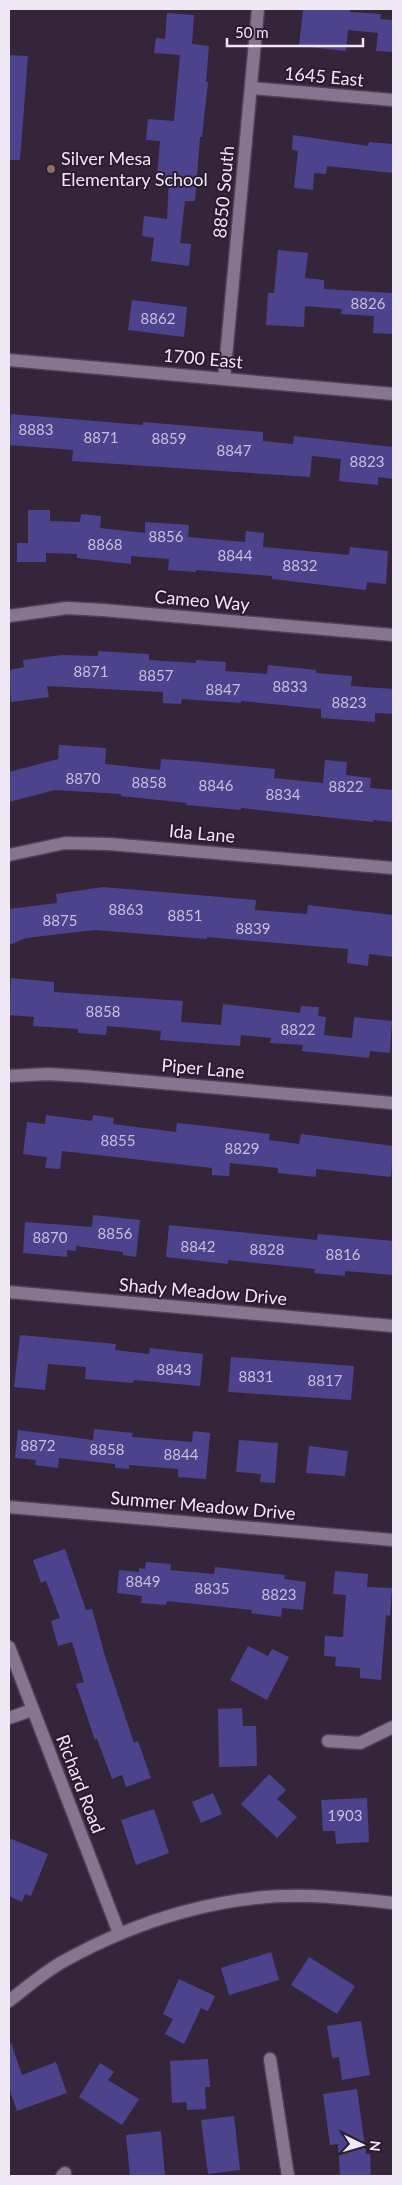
<svg xmlns="http://www.w3.org/2000/svg" width="402" height="2185" font-family="Lato,sans-serif">
  <style>
    .building { fill: #4d438d }
    .lines { fill: none; stroke-linecap: round; stroke-linejoin: round }
    .minor-casing { stroke: #4e4255; stroke-width: 15 }
    .minor { stroke: #86758e; stroke-width: 12 }
    .education-dot { fill: #8d6e63; stroke: #2a1c31; stroke-width: 2 }
    .labels { text-anchor: middle; stroke-width: 4; stroke-linejoin: round; paint-order: stroke }
    .number-label { font-size: 15px; fill: #c7bedb }
    .street-label { font-size: 18px; fill: #f0e7f5; stroke: #2a1c31 }
    .poi-label { font-size: 18px; fill: #f0e7f5; stroke: #2a1c31; text-anchor: start }
  </style>
  <rect width="100%" height="100%" fill="#34253b"/>
  <!-- building -->
  <g class="building">
    <path d="M303,9H350V12L381,14L380,19L393,20V52L376,51L378,33L348,30L346,51L299,46Z"/>
    <path d="M167,13L194,15L192,44L209,46L206,82H208L202,137H200L195,201H185L180,243L191,244L189,266L151,261L154,238L142,236L144,216L167,219L169,178L157,177L160,141L146,140L148,119L174,121L180,55L154,53L156,38L165,39Z"/>
    <path d="M9,55L28,56L20,160H9Z"/>
    <path d="M293,135L368,146L369,142L393,144V173L327,166L326,174L314,173L313,190L294,188L298,151L292,150Z"/>
    <path d="M278,250L308,253L305,278L324,280V289L393,293V334L373,333L374,316L341,314L342,309L305,306L304,327L266,325L268,293H274Z"/>
    <path d="M132,300L187,307L184,337L128,330Z"/>
    <path d="M11,414L143,425V422L263,432V441L293,444L294,436L393,447V479L378,477V485L339,481L341,459L312,456L310,477L72,461L73,450L9,445Z"/>
    <path d="M28,510H50V521L80,522L81,514L101,516L100,528L145,533V522L189,525L188,537L245,542L246,531L264,533L263,547L349,555L350,547L388,551L386,584L367,582L366,590L272,579V576L196,570V572L168,570L169,559L131,556V564L77,558V554L46,553V562H17V543H28Z"/>
    <path d="M98,651L149,654V660L196,663V660L226,662L225,671L267,674L268,665L316,670V673L352,676L351,686L393,689V714L375,713V722L321,718V709L241,701V703L182,699L181,704L163,703V692L47,686L49,697L11,702L9,670L24,667L23,660L62,655L98,656Z"/>
    <path d="M59,745L106,748L105,764L160,770L161,759L191,761L275,769L274,778L323,783L325,760L347,762L346,775L371,778L370,788L393,790V822L373,820V822L241,808V810L186,805L187,803L121,796V794L55,790L9,802V772L58,759Z"/>
    <path d="M103,887L256,900L255,910L307,914L308,905L393,915V957L369,954L368,966L347,963L348,949L207,937V939L95,930L26,938L9,945V909L57,903L56,894Z"/>
    <path d="M11,978L54,982V992L183,1001L181,1022L221,1025L223,1004L300,1013L301,1006L319,1007L318,1016L326,1017L324,1035L352,1038L354,1017L392,1021L390,1053L370,1051L369,1058L302,1051L303,1045L270,1043L271,1038L241,1035L240,1046L160,1040L161,1031L141,1029L107,1026L106,1035L78,1033V1029L33,1026L34,1017L9,1015Z"/>
    <path d="M46,1115L92,1121L93,1115L114,1118L113,1124L176,1132L177,1123L206,1126L270,1134L269,1140L299,1144L301,1134L393,1146L391,1177L316,1169V1177L278,1173V1168L230,1163L229,1176L212,1175V1168L62,1151L60,1169L45,1168L47,1157L23,1154L27,1122L45,1124Z"/>
    <path d="M93,1215L140,1220L136,1257L123,1255V1252L76,1246V1251L67,1250V1257L23,1253L25,1222L92,1227Z"/>
    <path d="M169,1225L317,1240L318,1234L393,1241V1275L345,1271V1276L314,1273L315,1269L228,1260V1264L166,1257Z"/>
    <path d="M20,1335L116,1344L115,1350L149,1354L150,1348L203,1354L200,1386L134,1380L133,1383L85,1379L86,1367L48,1364L45,1390L14,1387Z"/>
    <path d="M231,1357L354,1366L351,1400L228,1392Z"/>
    <path d="M94,1429L133,1433L132,1437L192,1442L193,1431L210,1433L206,1479L178,1477V1469L129,1465V1469L115,1468V1464L59,1458L58,1468L35,1465L36,1460L15,1458L18,1430L93,1440Z"/>
    <path d="M239,1440L278,1443L275,1483L260,1482L261,1474L236,1472Z"/>
    <path d="M309,1446L348,1451L345,1476L306,1473Z"/>
    <path d="M65,1549L86,1610L92,1609L105,1656L134,1743L138,1741L151,1778L126,1787L122,1775L112,1779L97,1739L95,1740L76,1684L84,1682L72,1642L58,1646L51,1621L60,1618L46,1581L41,1583L33,1560Z"/>
    <path d="M146,1562L171,1564L170,1570L214,1574L215,1567L285,1575L284,1579L306,1582L303,1610L282,1608L281,1617L251,1613L252,1610L167,1601L166,1605L141,1603L142,1596L117,1593L119,1570L139,1572V1568L145,1569Z"/>
    <path d="M335,1571L368,1574L367,1587L392,1588L390,1616L386,1615L381,1680L360,1678V1668L335,1666L336,1657L324,1656L325,1636L343,1637L346,1595L333,1594Z"/>
    <path d="M248,1646L268,1656L272,1649L289,1657L267,1700L230,1680Z"/>
    <path d="M242,1708L243,1726H256L257,1766L219,1767L218,1709Z"/>
    <path d="M269,1774L286,1790L277,1799L297,1817L277,1838L241,1804Z"/>
    <path d="M213,1793L222,1814L201,1823L192,1802Z"/>
    <path d="M367,1798L369,1842L336,1844L335,1831H323L321,1800Z"/>
    <path d="M154,1809L169,1853L136,1865L121,1820Z"/>
    <path d="M9,1838L48,1854L31,1896L25,1894L22,1902L9,1896Z"/>
    <path d="M271,1952L279,1980L229,1995L221,1968Z"/>
    <path d="M309,1957L355,1986L337,2014L291,1985Z"/>
    <path d="M179,1979L215,1996L208,2011L201,2008L184,2044L165,2034L173,2019L163,2014Z"/>
    <path d="M361,2021L370,2075L342,2080L339,2057L332,2058L327,2026Z"/>
    <path d="M9,2043H11L22,2075L56,2062L67,2093L17,2111L9,2088Z"/>
    <path d="M208,2059L210,2087H205L206,2109L187,2110L186,2102L172,2103L170,2061Z"/>
    <path d="M100,2063L114,2072L108,2080L139,2099L122,2125L79,2097Z"/>
    <path d="M357,2089L366,2154H370L371,2176H340L338,2144L330,2145L323,2094Z"/>
    <path d="M234,2116L240,2170L208,2174L201,2120Z"/>
    <path d="M161,2131L165,2176H130L126,2135Z"/>
  </g>
  <g class="lines">
    <defs>
      <g id="minor">
        <path d="M251,88L393,100"/>
        <path d="M9,360L393,394"/>
        <path d="M224,379L258,9"/>
        <path d="M9,616L67,608L103,610L393,635"/>
        <path d="M9,855L65,843L109,844L393,868"/>
        <path d="M9,1076L48,1074L82,1076L393,1103"/>
        <path d="M9,1292L393,1326"/>
        <path d="M9,1507L393,1540"/>
        <path d="M9,1647L119,1933"/>
        <path d="M9,1718L32,1710"/>
        <path d="M328,1741L360,1743L393,1727"/>
        <path d="M9,2001C26,1988 44,1972 64,1961C138,1920 225,1893 310,1896C338,1897 366,1900 393,1903"/>
        <path d="M270,2059L288,2176"/>
        <path d="M62,2176L65,2173"/>
      </g>
    </defs>
    <!-- minor casing -->
    <use href="#minor" class="minor-casing"/>
    <!-- minor -->
    <use href="#minor" class="minor"/>
  </g>
  <!-- markers -->
  <circle class="education-dot" cx="51" cy="169" r="5"/>
  <g class="labels">
    <!-- number labels -->
    <g class="number-label">
      <text x="368" y="309">8826</text>
      <text x="158" y="324">8862</text>
      <text x="36" y="435">8883</text>
      <text x="101" y="443">8871</text>
      <text x="169" y="444">8859</text>
      <text x="234" y="456">8847</text>
      <text x="367" y="467">8823</text>
      <text x="166" y="542">8856</text>
      <text x="105" y="550">8868</text>
      <text x="235" y="561">8844</text>
      <text x="300" y="571">8832</text>
      <text x="91" y="677">8871</text>
      <text x="156" y="681">8857</text>
      <text x="290" y="692">8833</text>
      <text x="223" y="695">8847</text>
      <text x="349" y="708">8823</text>
      <text x="83" y="784">8870</text>
      <text x="149" y="788">8858</text>
      <text x="216" y="791">8846</text>
      <text x="346" y="792">8822</text>
      <text x="283" y="800">8834</text>
      <text x="126" y="915">8863</text>
      <text x="185" y="921">8851</text>
      <text x="60" y="926">8875</text>
      <text x="253" y="934">8839</text>
      <text x="103" y="1017">8858</text>
      <text x="298" y="1035">8822</text>
      <text x="118" y="1146">8855</text>
      <text x="242" y="1154">8829</text>
      <text x="115" y="1239">8856</text>
      <text x="50" y="1243">8870</text>
      <text x="198" y="1252">8842</text>
      <text x="267" y="1255">8828</text>
      <text x="343" y="1260">8816</text>
      <text x="174" y="1375">8843</text>
      <text x="256" y="1382">8831</text>
      <text x="325" y="1386">8817</text>
      <text x="38" y="1451">8872</text>
      <text x="107" y="1455">8858</text>
      <text x="181" y="1460">8844</text>
      <text x="143" y="1587">8849</text>
      <text x="212" y="1594">8835</text>
      <text x="279" y="1600">8823</text>
      <text x="345" y="1821">1903</text>
    </g>
    <!-- street labels -->
    <g class="street-label">
      <text transform="translate(324 77) rotate(5)" y="6">1645 East</text>
      <text transform="translate(224 192) rotate(-85)" y="6">8850 South</text>
      <text transform="translate(203 359) rotate(5)" y="6">1700 East</text>
      <text transform="translate(202 601) rotate(5)" y="6">Cameo Way</text>
      <text transform="translate(202 834) rotate(5)" y="6">Ida Lane</text>
      <text transform="translate(203 1069) rotate(5)" y="6">Piper Lane</text>
      <text transform="translate(203 1292) rotate(5)" y="6">Shady Meadow Drive</text>
      <text transform="translate(203 1506) rotate(5)" y="6">Summer Meadow Drive</text>
      <text transform="translate(80 1784) rotate(69)" y="6">Richard Road</text>
    </g>
    <!-- poi labels -->
    <g class="poi-label">
      <text x="61" y="165">Silver Mesa<tspan x="61" dy="21">Elementary School</tspan></text>
    </g>
  </g>
  <!-- border -->
  <rect width="402" height="2185" fill="none" stroke="#f0e7f5" stroke-width="20"/>
  <!-- north arrow -->
  <g transform="translate(362 2145) rotate(95)" stroke="#2a1c31" stroke-width="4" paint-order="stroke">
  <path d="M0-4L9 19L0 12L-9 19Z" fill="#f0e7f5"/>
  <text y="-8" font-size="14" font-weight="bold" text-anchor="middle" fill="#f0e7f5">N</text>
  </g>
  <!-- scale -->
  <path d="M227 38v8h136v-8" fill="none" stroke="#f0e7f5" stroke-width="2.5"/>
  <text x="235" y="38" font-size="15" fill="#f0e7f5" stroke="#2a1c31" stroke-width="4" paint-order="stroke">50 m</text>
</svg>
